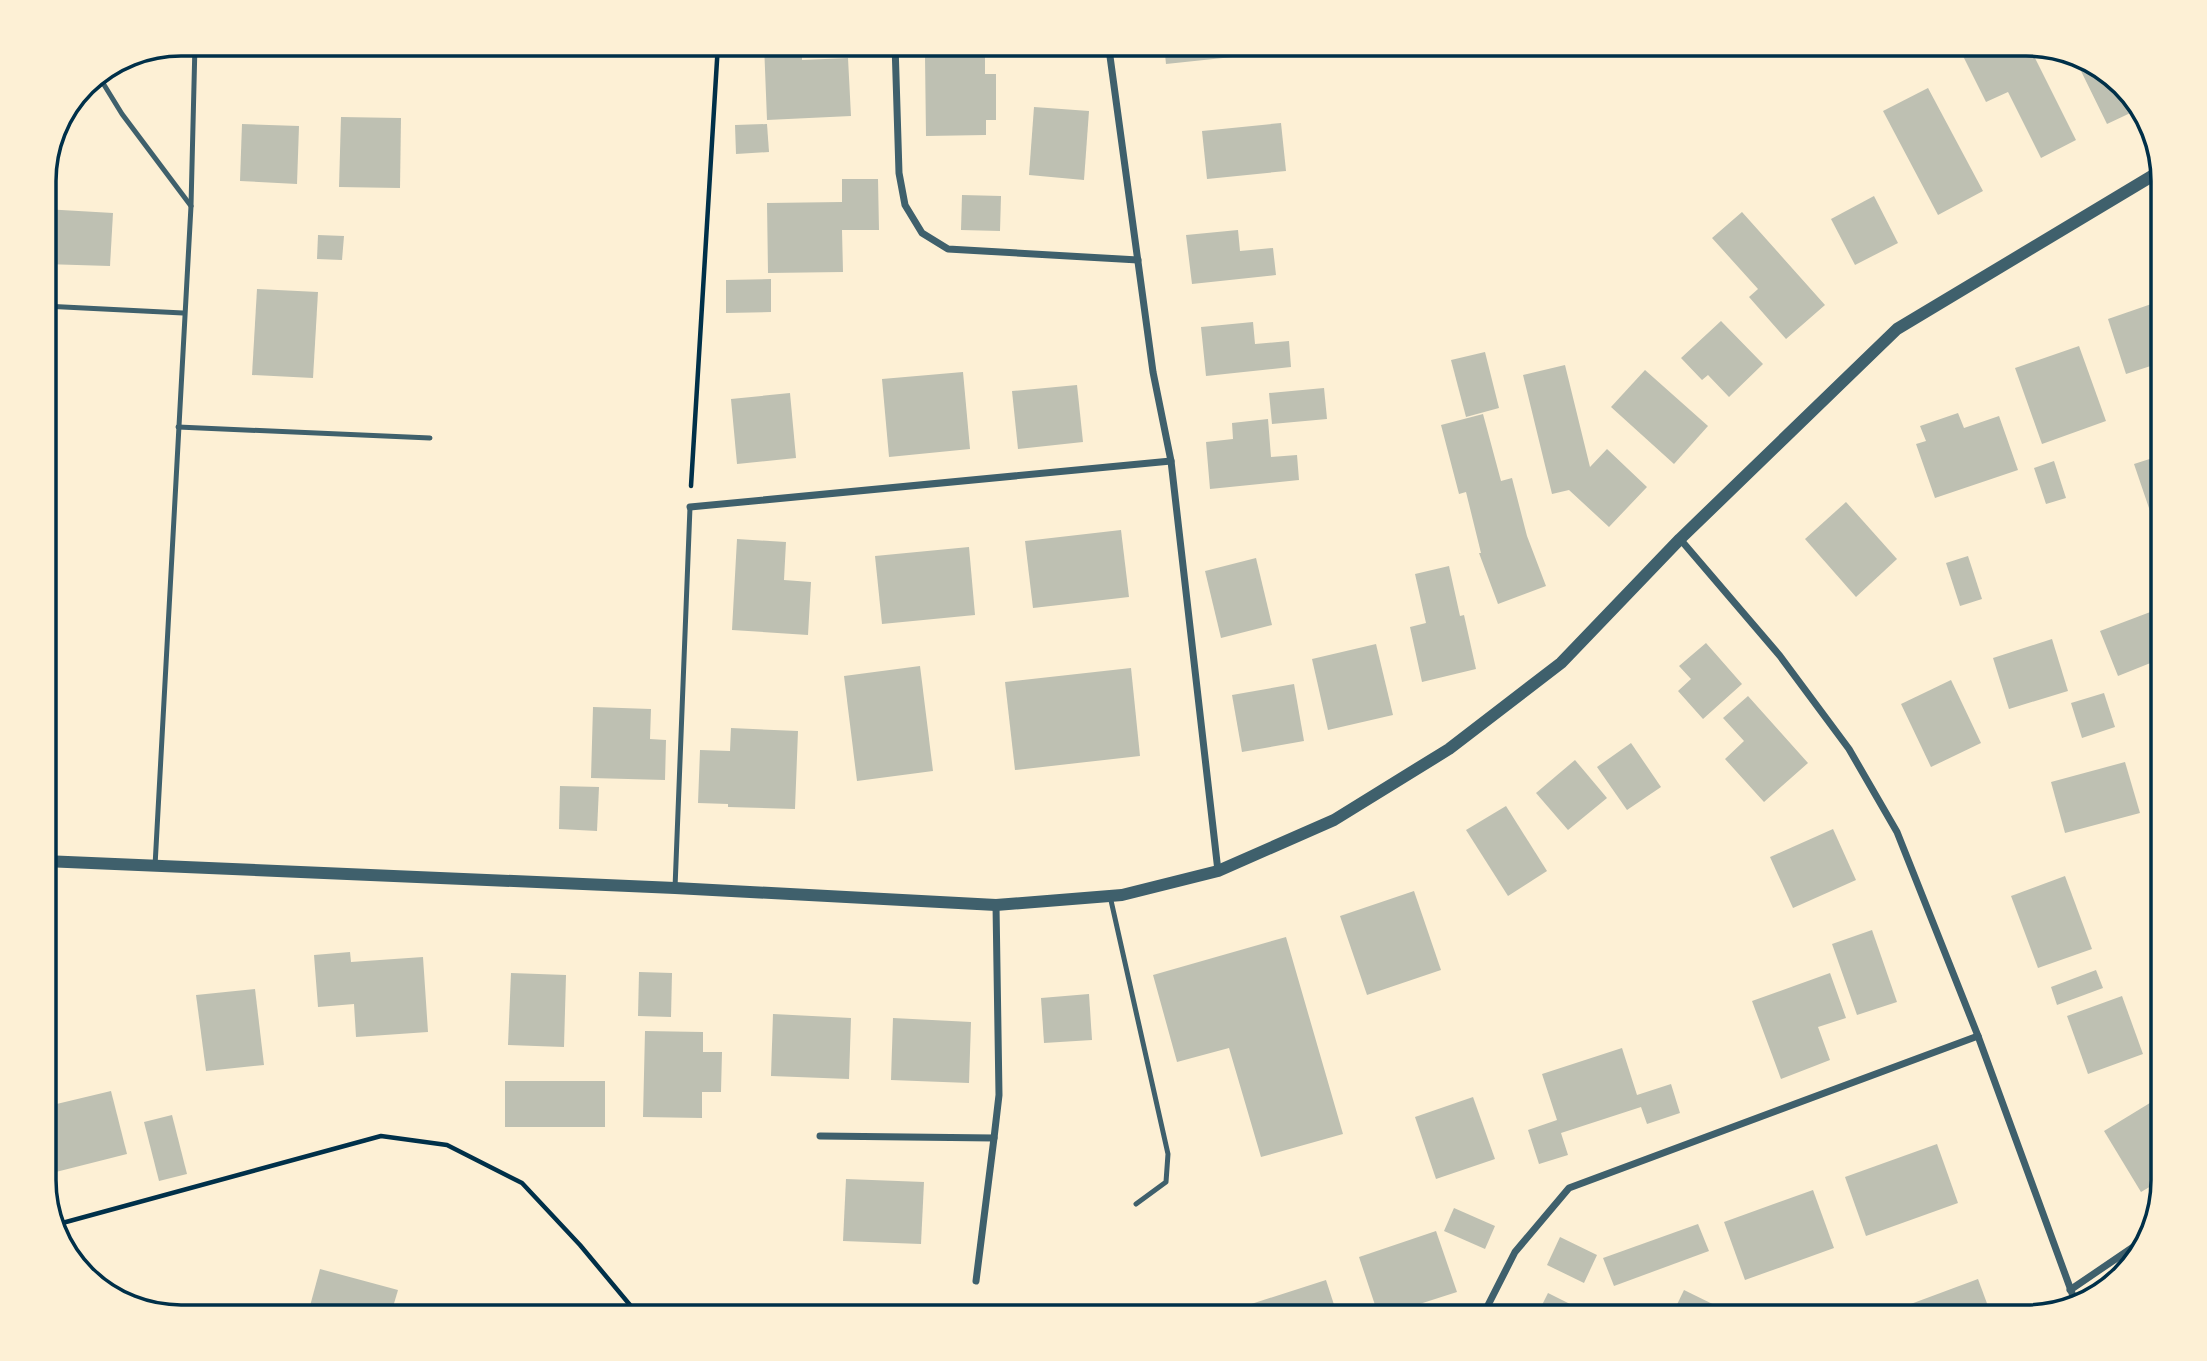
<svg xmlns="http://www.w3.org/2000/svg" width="2207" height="1361" font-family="'Exo 2',sans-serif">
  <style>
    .building { fill: #bec0b2 }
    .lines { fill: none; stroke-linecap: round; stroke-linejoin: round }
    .path { stroke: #003049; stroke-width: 4.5 }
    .service { stroke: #3f606c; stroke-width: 5 }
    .minor { stroke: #3f606c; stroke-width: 7 }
    .tertiary { stroke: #3f606c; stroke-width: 12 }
    .rim { fill: none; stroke: #003049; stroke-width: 3.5 }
  </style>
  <rect width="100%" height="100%" fill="#fdf0d5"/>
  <!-- building -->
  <g class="building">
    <path d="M764,44H802V60L848,58L851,116L767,120Z"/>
    <path d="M1164,44H1241L1242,56L1166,64Z"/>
    <path d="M1972,44H2028L2076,140L2041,158L2008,92L1986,102L1960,50Z"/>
    <path d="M985,56V74H996V120H986V135L926,136L925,57Z"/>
    <path d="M2091,61L2095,62L2141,108L2107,124L2081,71L2092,65Z"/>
    <path d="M1928,88L1983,191L1938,215L1883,111Z"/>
    <path d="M1034,107L1089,111L1084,180L1029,175Z"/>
    <path d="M341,117L401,118L400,188L339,187Z"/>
    <path d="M1281,123L1286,171L1207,179L1202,131Z"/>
    <path d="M242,124L299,126L297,184L240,181Z"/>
    <path d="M767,124L769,152L736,154L735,125Z"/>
    <path d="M842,179H878L879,230H842L843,272L768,273L767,203L842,202Z"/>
    <path d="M962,195L1001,196L1000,231L961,230Z"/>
    <path d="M1874,196L1898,243L1855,265L1831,219Z"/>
    <path d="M44,209L113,213L110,266L44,264Z"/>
    <path d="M1742,212L1825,305L1786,339L1749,297L1758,289L1712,238Z"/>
    <path d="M1238,230L1240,251L1273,248L1276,275L1192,284L1186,235Z"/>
    <path d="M318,235L344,236L342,260L317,259Z"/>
    <path d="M771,279V312L726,313V280Z"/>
    <path d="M257,289L318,292L313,378L252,375Z"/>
    <path d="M2163,300V362L2126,374L2108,319Z"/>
    <path d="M1721,321L1763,364L1729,397L1708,375L1702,380L1681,358Z"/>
    <path d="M1253,322L1255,344L1289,341L1291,367L1206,376L1201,327Z"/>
    <path d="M2079,346L2106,421L2042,444L2015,368Z"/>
    <path d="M1485,352L1499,408L1466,417L1451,360Z"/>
    <path d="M1565,365L1590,467L1607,449L1647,487L1609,527L1569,490L1552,494L1523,375Z"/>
    <path d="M1645,370L1708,426L1674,464L1611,407Z"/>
    <path d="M963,372L970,449L889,457L882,379Z"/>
    <path d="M1077,385L1083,442L1018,449L1012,391Z"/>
    <path d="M1324,388L1327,419L1272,424L1269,393Z"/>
    <path d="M790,393L796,458L737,464L731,399Z"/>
    <path d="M1958,413L1964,428L1999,416L2018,470L1935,498L1916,444L1926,441L1920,426Z"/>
    <path d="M1483,414L1501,481L1512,478L1527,536L1546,586L1498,604L1479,553H1481L1466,492L1459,494L1441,425Z"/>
    <path d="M1268,419L1271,457L1297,455L1299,480L1210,489L1206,442L1233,439L1232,423Z"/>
    <path d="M2162,455L2163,507L2150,511L2134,464Z"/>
    <path d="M2054,461L2066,498L2046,504L2034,468Z"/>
    <path d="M1846,502L1897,559L1856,597L1805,539Z"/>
    <path d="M1121,530L1129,597L1033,608L1025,541Z"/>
    <path d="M737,539L786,542L784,580L811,582L808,635L732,630Z"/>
    <path d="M969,547L975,615L882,624L875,556Z"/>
    <path d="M44,550H50L46,621H44Z"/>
    <path d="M1968,556L1982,599L1960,606L1946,563Z"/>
    <path d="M1256,558L1272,625L1221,638L1205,571Z"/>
    <path d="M1449,566L1460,616L1464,615L1476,669L1422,682L1410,627L1426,623L1415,574Z"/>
    <path d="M2153,611L2163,637V658L2118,676L2100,631Z"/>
    <path d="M2052,639L2068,691L2009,709L1993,658Z"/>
    <path d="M1706,643L1742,684L1703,719L1678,691L1691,679L1679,666Z"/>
    <path d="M1376,644L1393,715L1328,730L1312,659Z"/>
    <path d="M920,666L933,771L857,781L844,676Z"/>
    <path d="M1131,668L1140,756L1015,770L1005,682Z"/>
    <path d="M1951,680L1981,743L1931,767L1901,704Z"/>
    <path d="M1294,684L1304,741L1242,752L1232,695Z"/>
    <path d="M2104,693L2115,727L2082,738L2071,703Z"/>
    <path d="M1748,696L1808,763L1764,802L1725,759L1744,741L1723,718Z"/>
    <path d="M593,707L651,709L650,739L666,740L665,780L591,778Z"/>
    <path d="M731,728L798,731L795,809L728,807V804L698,803L700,750L730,751Z"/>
    <path d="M1631,743L1661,787L1627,810L1597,767Z"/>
    <path d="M1575,760L1607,798L1568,830L1536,793Z"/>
    <path d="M2125,762L2140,813L2065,833L2051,782Z"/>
    <path d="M560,786L599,787L597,831L559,829Z"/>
    <path d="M1506,806L1547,871L1508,896L1466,830Z"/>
    <path d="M1833,829L1856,880L1793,908L1770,857Z"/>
    <path d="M2065,876L2092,949L2038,968L2011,896Z"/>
    <path d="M1414,891L1441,970L1367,995L1340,916Z"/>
    <path d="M1872,930L1897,1002L1857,1015L1832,944Z"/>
    <path d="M1286,937L1343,1134L1261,1157L1229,1048L1177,1062L1153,975Z"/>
    <path d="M350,952L351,962L423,957L428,1032L356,1037L354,1004L318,1007L314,955Z"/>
    <path d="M2096,970L2103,988L2057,1005L2051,987Z"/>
    <path d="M639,972L672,973L671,1017L638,1016Z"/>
    <path d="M511,973L566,975L564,1047L508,1045Z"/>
    <path d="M1830,973L1846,1018L1818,1027L1830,1060L1781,1079L1752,1001Z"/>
    <path d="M255,989L264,1065L206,1071L196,995Z"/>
    <path d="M1089,994L1092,1040L1044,1043L1041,998Z"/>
    <path d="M2122,996L2143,1054L2088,1074L2067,1016Z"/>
    <path d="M773,1014L851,1018L849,1079L771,1076Z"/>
    <path d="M893,1018L971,1022L969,1083L891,1080Z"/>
    <path d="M645,1031L703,1032V1052H722L721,1092H702V1118L643,1117Z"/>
    <path d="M1622,1048L1637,1095L1671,1084L1680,1113L1647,1124L1641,1107L1561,1133L1568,1155L1539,1164L1528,1130L1557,1120L1542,1074Z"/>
    <rect x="505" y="1081" width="100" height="46"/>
    <path d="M111,1091L127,1154L44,1175V1107Z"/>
    <path d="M2163,1095V1179L2141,1192L2104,1131Z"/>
    <path d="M1473,1097L1495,1159L1436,1179L1415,1117Z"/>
    <path d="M172,1115L187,1174L159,1181L144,1122Z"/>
    <path d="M1937,1144L1958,1203L1866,1236L1845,1177Z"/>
    <path d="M846,1179L924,1182L921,1244L843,1241Z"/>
    <path d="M1813,1190L1834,1248L1745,1280L1724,1222Z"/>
    <path d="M1454,1208L1495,1226L1485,1249L1444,1231Z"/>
    <path d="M1698,1224L1709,1251L1614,1286L1603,1258Z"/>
    <path d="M1436,1231L1457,1292L1379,1317L1359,1257Z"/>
    <path d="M1560,1237L1597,1255L1584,1283L1547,1265Z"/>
    <path d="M320,1269L398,1290L390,1317H307Z"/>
    <path d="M1978,1279L1992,1317H1912L1908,1305Z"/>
    <path d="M1326,1280L1338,1317H1251L1248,1305Z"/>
    <path d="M1684,1290L1739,1317H1671Z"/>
    <path d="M1548,1293L1596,1317H1536Z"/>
  </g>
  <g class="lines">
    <!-- path -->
    <g class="path">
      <path d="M691,486L718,44"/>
      <path d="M55,1225L381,1136L447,1145L522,1183L580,1245L640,1317"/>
    </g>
    <!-- service -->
    <g class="service">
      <path d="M98,75L122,114L191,206"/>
      <path d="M44,306L183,313"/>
      <path d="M178,427L430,438"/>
      <path d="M155,866L191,206L195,44"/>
      <path d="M675,888L690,507"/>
      <path d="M1110,896L1168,1154L1166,1182L1136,1204"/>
    </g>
    <!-- minor -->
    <g class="minor">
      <path d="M895,44L899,173L905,205L922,233L948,249L1138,260"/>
      <path d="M1109,49L1153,372L1171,461L1218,871"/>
      <path d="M690,507L1171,461"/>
      <path d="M1680,539L1780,656L1849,749L1897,832L1978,1036L2076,1304"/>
      <path d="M820,1136L994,1138L999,1095L996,905"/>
      <path d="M976,1281L994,1138"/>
      <path d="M2070,1290L2148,1237"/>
      <path d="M1482,1317L1515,1252L1569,1188L1978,1036"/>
    </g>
    <!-- tertiary -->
    <path class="tertiary" d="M44,861L675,888L996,905L1122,895L1218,871L1334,820L1449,749L1561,663L1680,539L1897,329L2162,170"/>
  </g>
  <!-- crop -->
  <path d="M0 0H2207V1361H0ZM181 56H2026A125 125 0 0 1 2151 181V1180A125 125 0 0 1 2026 1305H181A125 125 0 0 1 56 1180V181A125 125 0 0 1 181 56Z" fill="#fdf0d5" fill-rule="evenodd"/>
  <path class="rim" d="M181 56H2026A125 125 0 0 1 2151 181V1180A125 125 0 0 1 2026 1305H181A125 125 0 0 1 56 1180V181A125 125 0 0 1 181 56Z"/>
</svg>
